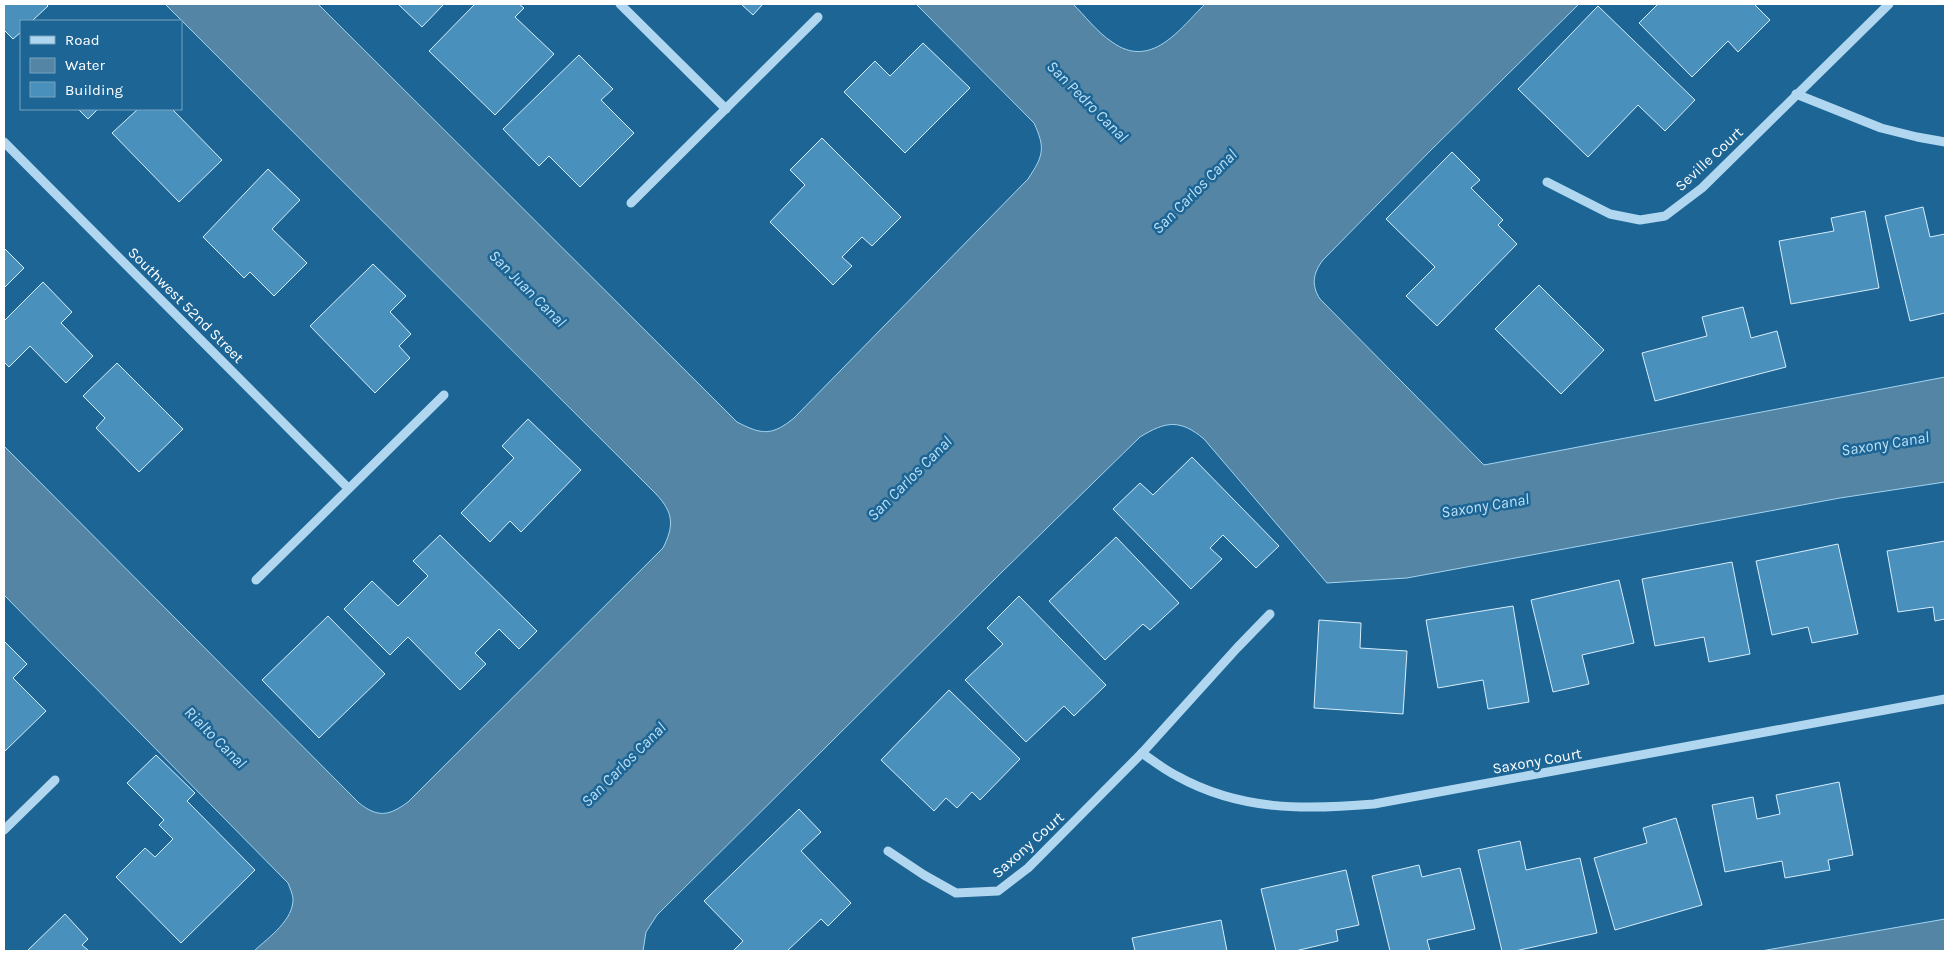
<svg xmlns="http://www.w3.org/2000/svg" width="1949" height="955" font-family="Karla,sans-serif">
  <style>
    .water { fill: #5485a5; stroke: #a3d4f0 }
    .building { fill: #4a90bd; stroke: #d6edfa }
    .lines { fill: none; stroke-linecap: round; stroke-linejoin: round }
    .minor { stroke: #b0d7ef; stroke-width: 9 }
    .labels { text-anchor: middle; stroke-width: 5; stroke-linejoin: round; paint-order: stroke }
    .street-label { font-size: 15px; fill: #fff; stroke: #1d6595 }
    .water-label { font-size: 16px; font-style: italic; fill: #bce0f6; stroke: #1d6595 }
  </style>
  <rect width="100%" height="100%" fill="#1d6595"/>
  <!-- water -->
  <g class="water">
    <path d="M165,4H318L737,422C762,435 772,436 794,418L1028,179C1043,156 1046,149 1034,123L916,4H1073C1085,16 1097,32 1112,42C1151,70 1179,30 1205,4H1579L1431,150L1323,260C1313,273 1311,285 1320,299L1484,465L1945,377V482L1840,498L1407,578L1327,583L1204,439C1180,419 1166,421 1140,437L1002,572L657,915L646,932L643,951H254C269,937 294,920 293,898C292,893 290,888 288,883L4,595V446L359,803C378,818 389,816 408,802L663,548C674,526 674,513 656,494Z"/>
    <path d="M1945,919V951H1761Z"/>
  </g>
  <!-- building -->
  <g class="building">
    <path d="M4,4H46L48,6L32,21H21V32L13,39L4,30Z"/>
    <path d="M398,4H444L422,27Z"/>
    <path d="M475,4H519L524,8L515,17L554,54L495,115L429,51Z"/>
    <path d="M741,4H763L753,15Z"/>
    <path d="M1658,4H1754L1770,20L1738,52L1728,41L1692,77L1639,23Z"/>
    <path d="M1598,6L1695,100L1665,131L1638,105L1588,157L1518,89Z"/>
    <path d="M923,43L970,88L905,153L844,92L875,61L890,76Z"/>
    <path d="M579,55L613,89L601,100L634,133L580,187L549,156L539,166L503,129Z"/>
    <path d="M78,109H98L88,119Z"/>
    <path d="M138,109H172L222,160L179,202L112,133Z"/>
    <path d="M822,138L901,217L872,246L862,237L842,257L852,266L833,285L770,222L805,185L790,170Z"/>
    <path d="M1452,152L1480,180L1471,188L1503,220L1498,225L1517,244L1437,326L1406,296L1435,267L1386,219Z"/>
    <path d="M268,169L300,200L272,229L307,263L274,296L250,272L244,278L203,237Z"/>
    <path d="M1923,207L1930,237L1945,234V313L1910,321L1885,216Z"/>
    <path d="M1865,211L1879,288L1791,304L1779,241L1834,231L1831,218Z"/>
    <path d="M4,248L24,268L4,288Z"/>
    <path d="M373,264L406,296L390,312L411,334L399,346L410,358L375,393L310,326Z"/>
    <path d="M43,282L72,312L61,323L93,356L66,383L30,346L9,367L4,362V321Z"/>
    <path d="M1539,285L1604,350L1561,394L1495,329Z"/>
    <path d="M1743,307L1751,338L1777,331L1786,367L1655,401L1642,353L1707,336L1702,317Z"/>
    <path d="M117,363L183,429L139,472L96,428L105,418L83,396Z"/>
    <path d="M528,419L581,470L521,532L510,521L490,542L461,513L514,458L502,446Z"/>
    <path d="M1192,457L1279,546L1256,568L1223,535L1210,548L1222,559L1191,589L1113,509L1140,483L1153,495Z"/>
    <path d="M440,535L537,631L519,649L499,629L475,653L486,664L460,690L408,637L390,655L344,609L372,581L398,606L428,576L413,561Z"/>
    <path d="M1116,537L1179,603L1150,630L1143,624L1105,660L1049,601Z"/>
    <path d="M1945,541V619L1935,621L1933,607L1898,612L1887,551Z"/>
    <path d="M1838,544L1858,634L1812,643L1808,627L1772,635L1756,561Z"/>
    <path d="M1732,562L1750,654L1709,662L1704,637L1655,646L1642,579Z"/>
    <path d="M1619,580L1634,643L1582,655L1589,684L1553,692L1531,600Z"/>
    <path d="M1019,596L1106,685L1074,716L1064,706L1026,742L965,680L1003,644L987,628Z"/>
    <path d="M1513,606L1529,702L1488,709L1483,680L1438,688L1426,620Z"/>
    <path d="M328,616L385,674L319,738L262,680Z"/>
    <path d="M1319,620L1361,623L1360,648L1407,651L1403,714L1314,708Z"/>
    <path d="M4,641L27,664L13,678L46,711L4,752Z"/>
    <path d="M949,690L1020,759L980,800L972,792L957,808L946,798L934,811L881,760Z"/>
    <path d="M156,755L195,793L187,801L255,870L181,943L116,877L145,848L155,857L173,839L159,825L164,820L127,783Z"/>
    <path d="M1839,782L1853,855L1828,860L1830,870L1785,878L1782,861L1725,872L1712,805L1753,797L1757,819L1780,814L1776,795Z"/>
    <path d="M799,809L821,832L801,851L851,903L828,926L821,919L787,951H733L743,941L704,901Z"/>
    <path d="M1676,818L1702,905L1615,930L1594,858L1647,843L1643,828Z"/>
    <path d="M1520,841L1526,870L1580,858L1597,933L1515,951H1502L1478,850Z"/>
    <path d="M1419,865L1422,877L1460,868L1475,929L1427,940L1430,951H1390L1372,876Z"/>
    <path d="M1346,870L1359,925L1336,930L1338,941L1295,951H1276L1261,889Z"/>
    <path d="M65,914L88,939L82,945L89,951H27Z"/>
    <path d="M1221,920L1227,951H1135L1132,938Z"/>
  </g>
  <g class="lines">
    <!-- minor -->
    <g class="minor">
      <path d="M620,4L726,109"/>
      <path d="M1796,94L1881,128L1917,137L1945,142"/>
      <path d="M4,142L348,488"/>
      <path d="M1547,182L1610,214L1640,220L1665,216L1702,188L1889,4"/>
      <path d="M631,203L818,17"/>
      <path d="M256,580L444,395"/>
      <path d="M1142,753C1153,761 1165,770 1177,776C1240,811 1305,810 1374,804L1945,699"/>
      <path d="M4,830L55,780"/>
      <path d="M888,851L924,875L956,893L998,891L1028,868L1142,753L1237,648L1270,614"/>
    </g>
  </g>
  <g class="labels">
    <!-- street labels -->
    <g class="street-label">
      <text transform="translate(1709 159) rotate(-43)" y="5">Seville Court</text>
      <text transform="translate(186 305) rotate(45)" y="5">Southwest 52nd Street</text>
      <text transform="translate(1537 761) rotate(-10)" y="5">Saxony Court</text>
      <text transform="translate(1028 845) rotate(-42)" y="5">Saxony Court</text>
    </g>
    <!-- water labels -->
    <g class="water-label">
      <text transform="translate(1088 101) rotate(45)" y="6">San Pedro Canal</text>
      <text transform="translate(1194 191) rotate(-45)" y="6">San Carlos Canal</text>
      <text transform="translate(528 288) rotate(45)" y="6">San Juan Canal</text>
      <text transform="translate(1885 443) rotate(-9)" y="6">Saxony Canal</text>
      <text transform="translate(909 478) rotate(-45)" y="6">San Carlos Canal</text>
      <text transform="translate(1485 505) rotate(-9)" y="6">Saxony Canal</text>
      <text transform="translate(216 737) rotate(45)" y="6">Rialto Canal</text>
      <text transform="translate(623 764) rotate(-45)" y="6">San Carlos Canal</text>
    </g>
  </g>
  <!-- border -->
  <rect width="1949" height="955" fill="none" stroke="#ffffff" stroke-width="10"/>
  <!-- legend -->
  <rect x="20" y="20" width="162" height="90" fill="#1d6595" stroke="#77a3bf"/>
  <rect x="30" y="36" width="25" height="8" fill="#b0d7ef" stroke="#77a3bf"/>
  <text x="65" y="45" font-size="15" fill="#ffffff">Road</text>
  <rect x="30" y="58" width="25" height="15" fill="#5485a5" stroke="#77a3bf"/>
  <text x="65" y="70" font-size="15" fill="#ffffff">Water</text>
  <rect x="30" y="82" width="25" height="15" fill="#4a90bd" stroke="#77a3bf"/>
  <text x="65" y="95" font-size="15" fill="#ffffff">Building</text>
</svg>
